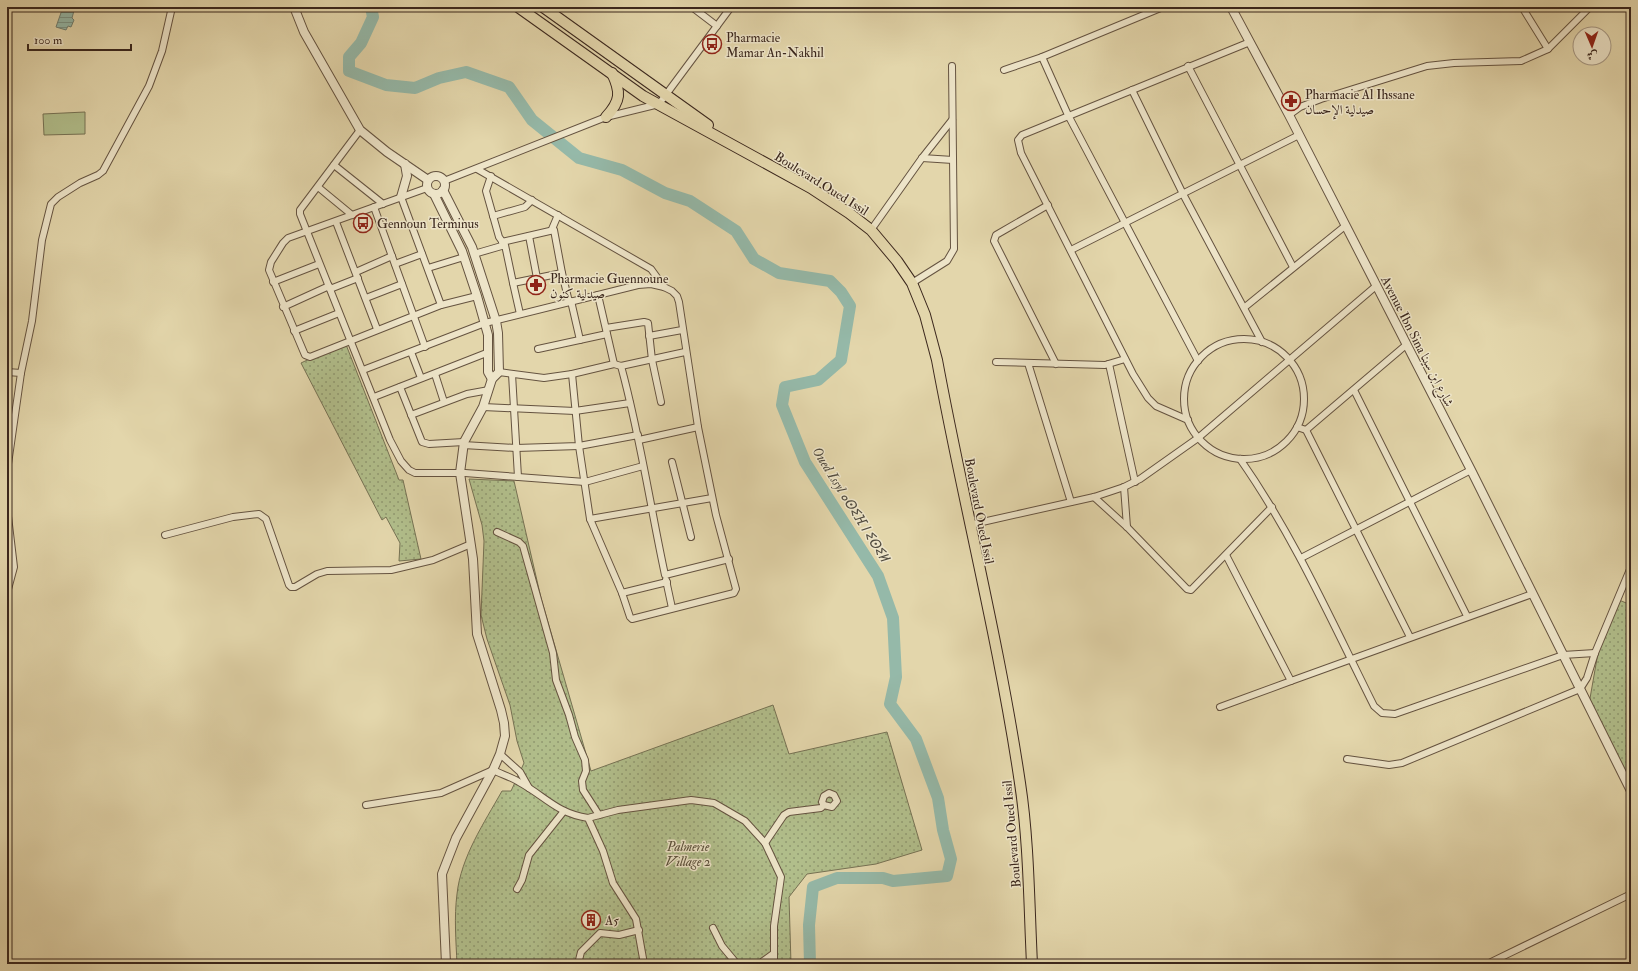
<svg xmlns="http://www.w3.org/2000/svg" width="1638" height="971" font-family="'IM FELL Double Pica',Amiri,'Noto Sans Tifinagh',serif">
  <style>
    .grass { fill: url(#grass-dots); stroke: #767254 }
    .park { fill: #b1be8b; stroke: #767254 }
    .water { fill: url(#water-rules); stroke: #717f71 }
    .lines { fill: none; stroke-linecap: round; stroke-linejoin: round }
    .river { stroke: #95b9a9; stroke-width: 12 }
    .minor-casing { stroke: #655340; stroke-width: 8 }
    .tertiary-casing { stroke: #655340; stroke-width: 10 }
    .primary-casing { stroke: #3b271d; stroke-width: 12 }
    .minor { stroke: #ede4c8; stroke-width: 6 }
    .tertiary { stroke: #ede4c8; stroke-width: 8 }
    .primary { stroke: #e3d6ab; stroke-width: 10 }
    .labels { text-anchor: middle; stroke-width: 3; stroke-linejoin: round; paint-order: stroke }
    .poi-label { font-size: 13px; fill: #3b271d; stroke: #ede4c8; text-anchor: start }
    .street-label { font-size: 13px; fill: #3b271d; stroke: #ede4c8 }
    .park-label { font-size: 13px; font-style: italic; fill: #584d38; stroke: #ede4c8 }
    .water-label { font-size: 14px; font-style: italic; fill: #524c40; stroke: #ede4c8 }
  </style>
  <defs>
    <pattern id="grass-dots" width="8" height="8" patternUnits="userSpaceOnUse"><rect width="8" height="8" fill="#b1be8b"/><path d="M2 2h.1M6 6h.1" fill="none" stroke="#919a71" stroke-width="1.8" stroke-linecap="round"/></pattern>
    <pattern id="water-rules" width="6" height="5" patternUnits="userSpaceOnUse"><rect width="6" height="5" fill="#95b9a9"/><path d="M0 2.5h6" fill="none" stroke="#7b9689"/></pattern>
  </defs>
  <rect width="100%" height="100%" fill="#e3d6ab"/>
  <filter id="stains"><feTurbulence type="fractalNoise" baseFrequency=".005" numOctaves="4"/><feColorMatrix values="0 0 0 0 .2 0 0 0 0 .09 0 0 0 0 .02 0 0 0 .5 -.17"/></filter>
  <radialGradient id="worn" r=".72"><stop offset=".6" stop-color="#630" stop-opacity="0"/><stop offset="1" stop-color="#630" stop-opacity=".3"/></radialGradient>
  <!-- grass -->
  <g class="grass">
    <path d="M345,342L399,480H403L421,559L399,561L400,543L386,517L382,520L301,363Z"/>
    <path d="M469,479L514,481L541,598L591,771L773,705L789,754L887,732L922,850L876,864L807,874L789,897L791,964H457C456,941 454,917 457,894C461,857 484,823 502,791H511L524,763L517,741L510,705L487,639L481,615L484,541L482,525Z"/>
    <path d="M1619,600L1631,605V791L1589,704L1599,647Z"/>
  </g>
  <!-- park -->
  <path class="park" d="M85,112V134L44,135L43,114Z"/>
  <!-- water -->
  <path class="water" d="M63,7H75L72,18L74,20L71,27L68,26L66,30L56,27Z"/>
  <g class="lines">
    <!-- river -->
    <path class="river" d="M371,7L373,17L361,43L349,57V71L386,85L415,88L439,78L466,72L509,87L532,120L579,158L622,170L665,193L690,201L736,231L754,259L779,273L830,281L841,292L850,306L841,360L818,380L785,387L782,405L805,462L878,576L893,618L896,677L890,704L916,739L938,798L943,830L951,859L947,876L893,881L883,878H837L813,887L809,925L810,964"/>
    <defs>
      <g id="minor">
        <path d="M692,7L717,26"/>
        <path d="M1466,7H1504"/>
        <path d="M1522,7L1548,49"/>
        <path d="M1042,57L1068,115L1198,361"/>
        <path d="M1188,66L1293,267"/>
        <path d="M1004,70L1042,57L1163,7"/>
        <path d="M1132,90L1183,194L1262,342"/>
        <path d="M1289,115L1300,107L1321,99L1427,66L1454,63L1521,61L1548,49L1590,7"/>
        <path d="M360,130L300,210V214L390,440L401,461L409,470L415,473H465L585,482L643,466"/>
        <path d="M922,158L953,160"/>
        <path d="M334,165L383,204"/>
        <path d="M477,169L651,269L664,287"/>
        <path d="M491,176L486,191L499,237L504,244"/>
        <path d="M444,181L606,117L659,104L731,7"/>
        <path d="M318,187L352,215"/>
        <path d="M427,188L288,238L283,243L271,262L269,270L305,355L310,357L441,305L477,296"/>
        <path d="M401,197L441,305"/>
        <path d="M1048,205L996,235L994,241L1056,364"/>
        <path d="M374,207L425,347"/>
        <path d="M493,216L525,207L532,200"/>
        <path d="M336,222L377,329"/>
        <path d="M552,229L558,215"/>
        <path d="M871,230L922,158L952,120"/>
        <path d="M529,236L537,278"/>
        <path d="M502,242L554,230L562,273"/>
        <path d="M1071,250L1299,135"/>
        <path d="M474,254L505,245L513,283L562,273L569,302"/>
        <path d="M395,264L422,254"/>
        <path d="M428,268L464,257"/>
        <path d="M356,272L392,256"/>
        <path d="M273,282L319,264"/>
        <path d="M513,283L520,314"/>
        <path d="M912,283L947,261L954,249L952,66"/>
        <path d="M330,289L358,278"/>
        <path d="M598,295L614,364"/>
        <path d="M366,298L402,284"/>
        <path d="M571,301L580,340"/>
        <path d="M283,307L329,286"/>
        <path d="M1245,307L1345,226"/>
        <path d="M606,328L644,322L648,323L652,360L661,402"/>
        <path d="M294,331L339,313"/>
        <path d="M649,336L682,330"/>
        <circle cx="1244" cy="399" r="60"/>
        <path d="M538,349L607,334"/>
        <path d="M411,352L421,378"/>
        <path d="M996,362L1105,365L1125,359"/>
        <path d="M1028,363L1071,502"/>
        <path d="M1109,364L1135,482"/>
        <path d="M621,366C640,435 650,505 665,575L729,559"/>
        <path d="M363,370L485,323L638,285L651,284L664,287L672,291L677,296L679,302L698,427L716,515L736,589L734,593L632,619L630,617L622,593L590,519L579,446L572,374"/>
        <path d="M7,372L21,373"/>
        <path d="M499,372L544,378L572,374L614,364L621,366L685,352"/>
        <path d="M435,374L444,402"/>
        <path d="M512,374L518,477"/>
        <path d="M400,387L422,442L429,444L464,442"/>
        <path d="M1354,390L1467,616"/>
        <path d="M374,397L489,352"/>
        <path d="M483,407L575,411L630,403"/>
        <path d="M411,415L467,394L489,390"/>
        <path d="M1188,420L1156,406L1148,398L1133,374L1021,153L1018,140L1022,135L1250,42"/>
        <path d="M1297,427L1306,430L1410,637"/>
        <path d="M1306,430L1406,345"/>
        <path d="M639,440L698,427"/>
        <path d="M463,445L516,448L579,446L638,435"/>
        <path d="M1240,459C1294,536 1332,622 1374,706L1382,713L1395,714L1563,655L1595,653"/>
        <path d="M672,462L691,537"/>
        <path d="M7,471L21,373L32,321L42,240L51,204L58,197L80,183L98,175L103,171L149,86L162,51L172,7"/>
        <path d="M1124,487L1127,527"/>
        <path d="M1094,497L1127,527L1187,589L1191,590L1272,507"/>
        <path d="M7,508L14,567L7,593"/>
        <path d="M590,519L712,498"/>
        <path d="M969,525L1094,497L1124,487L1140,479L1198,438L1376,286"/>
        <path d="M497,532L519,542L523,546L553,653L556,680L569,715L575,737L585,760L586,771L582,781L583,790L599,815"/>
        <path d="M165,535L233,517L259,514L266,519L289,585L291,587H295L317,574L327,571L391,570L433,560L471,544"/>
        <path d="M1226,555L1291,681L1532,594"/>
        <path d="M1301,558L1471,470"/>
        <path d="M666,580L672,608"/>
        <path d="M622,593L667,582"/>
        <path d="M1220,707L1291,681"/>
        <path d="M500,754L520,772L529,788"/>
        <path d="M1347,759L1389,765L1402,763L1580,689L1587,678L1595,653L1631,567"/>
        <path d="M366,805L441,793L493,770C501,774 511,777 519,782C545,796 556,813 588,818L603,851L613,883L636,919L644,964"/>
        <path d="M588,818L618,810L691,800L714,803L745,821L765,843L781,877L774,926V964"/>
        <path d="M765,843L784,815L789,812L821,808L824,805L832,807L837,801L834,795L829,793L824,796L822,802L824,805"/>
        <path d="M517,889L522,880L529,855L564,811"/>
        <path d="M713,928L722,946L737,964"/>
        <path d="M578,964L581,952L600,933L619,935L639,930"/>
        <path d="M759,964L773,954"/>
        <path d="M1487,964L1631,894"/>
      </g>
      <g id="tertiary">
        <path d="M294,7L304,32L360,130L387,152L428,180"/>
        <path d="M1231,7L1289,115L1471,470L1631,791"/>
        <circle cx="436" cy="185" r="9"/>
        <path d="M443,190L472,247L496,321L498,333L499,372L492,379L483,407L464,442L460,473L473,559L477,634L501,710L504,723L505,736L500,754L493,770L456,838L442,874L446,964"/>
        <path d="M434,194L462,251L477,296L488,335V372L492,379"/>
        <path d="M401,197L407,176L405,164"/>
      </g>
      <g id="primary">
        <path d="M518,7L643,96L811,188L849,213L871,230L897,261L912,283L925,315L937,360C963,501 999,641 1020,783C1029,842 1029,904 1032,964"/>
        <path d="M543,7L708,125"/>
        <path d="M606,117C621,101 621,92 612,73"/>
      </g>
    </defs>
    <!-- minor casing -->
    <use href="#minor" class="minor-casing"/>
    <!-- tertiary casing -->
    <use href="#tertiary" class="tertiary-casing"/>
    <!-- primary casing -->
    <use href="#primary" class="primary-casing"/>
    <!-- minor -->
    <use href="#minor" class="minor"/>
    <!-- tertiary -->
    <use href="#tertiary" class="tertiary"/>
    <!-- primary -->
    <use href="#primary" class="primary"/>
  </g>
  <!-- icons -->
  <defs>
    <symbol id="bus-ring" viewBox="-11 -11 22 22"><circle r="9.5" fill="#ede4c8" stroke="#8f2418" stroke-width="1.5"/><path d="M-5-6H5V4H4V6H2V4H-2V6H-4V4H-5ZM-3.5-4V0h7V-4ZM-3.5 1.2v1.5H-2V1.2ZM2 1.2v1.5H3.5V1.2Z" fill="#8f2418"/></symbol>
    <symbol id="pharmacy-ring" viewBox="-11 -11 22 22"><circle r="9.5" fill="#ede4c8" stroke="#8f2418" stroke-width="1.5"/><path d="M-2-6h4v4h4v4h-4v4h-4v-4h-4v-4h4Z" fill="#8f2418"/></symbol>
    <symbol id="building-ring" viewBox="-11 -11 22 22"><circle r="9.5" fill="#ede4c8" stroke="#8f2418" stroke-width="1.5"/><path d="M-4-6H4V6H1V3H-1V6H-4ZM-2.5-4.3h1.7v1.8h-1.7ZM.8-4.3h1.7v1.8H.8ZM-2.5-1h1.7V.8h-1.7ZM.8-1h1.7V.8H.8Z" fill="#8f2418"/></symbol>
  </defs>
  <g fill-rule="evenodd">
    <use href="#bus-ring" x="701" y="33" width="22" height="22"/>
    <use href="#pharmacy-ring" x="1280" y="90" width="22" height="22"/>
    <use href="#bus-ring" x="352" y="212" width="22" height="22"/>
    <use href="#pharmacy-ring" x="525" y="274" width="22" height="22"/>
    <use href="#building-ring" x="580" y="909" width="22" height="22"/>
  </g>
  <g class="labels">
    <!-- poi labels -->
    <g class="poi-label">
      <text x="726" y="42">Pharmacie<tspan x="726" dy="15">Mamar An-Nakhil</tspan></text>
      <text x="1305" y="99">Pharmacie Al Ihssane<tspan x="1305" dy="15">صيدلية الإحسان</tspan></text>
      <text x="377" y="228">Gennoun Terminus</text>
      <text x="550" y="283">Pharmacie Guennoune<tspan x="550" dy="15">صيدلية كنون</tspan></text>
      <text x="605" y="925">A5</text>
    </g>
    <!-- street labels -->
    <g class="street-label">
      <text transform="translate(822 183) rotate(32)" y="5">Boulevard Oued Issil</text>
      <text transform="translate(1418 341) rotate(63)" y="5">Avenue Ibn Sina شارع ابن سينا</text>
      <text transform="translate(980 511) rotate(79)" y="5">Boulevard Oued Issil</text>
      <text transform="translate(1011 834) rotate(-95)" y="5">Boulevard Oued Issil</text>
    </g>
    <!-- park labels -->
    <g class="park-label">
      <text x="688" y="851">Palmerie<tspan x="688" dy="15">Village 2</tspan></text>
    </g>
    <!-- water labels -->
    <g class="water-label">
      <text transform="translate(851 504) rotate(58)" y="5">Oued Issyl ⴰⵙⵉⴼ ⵏ ⵉⵙⵉⵍ</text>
    </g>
  </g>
  <!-- margin -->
  <rect width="1638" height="971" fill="none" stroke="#e3d6ab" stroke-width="24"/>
  <rect x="8" y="8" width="1622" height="955" fill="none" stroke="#3b271d" stroke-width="2"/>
  <rect x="12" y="12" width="1614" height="947" fill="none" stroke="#3b271d"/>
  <!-- north arrow -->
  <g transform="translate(1592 46) rotate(178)"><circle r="19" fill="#ede4c8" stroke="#a69884"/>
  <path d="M0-3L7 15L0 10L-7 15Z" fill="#8f2418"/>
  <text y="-6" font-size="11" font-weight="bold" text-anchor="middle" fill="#3b271d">ش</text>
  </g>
  <!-- scale -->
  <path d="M28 44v6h103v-6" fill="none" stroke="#3b271d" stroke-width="2"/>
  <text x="34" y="44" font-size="12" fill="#3b271d" stroke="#ede4c8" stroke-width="3" paint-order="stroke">100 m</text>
  <rect width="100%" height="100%" filter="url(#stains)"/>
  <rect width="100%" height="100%" fill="url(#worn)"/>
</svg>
